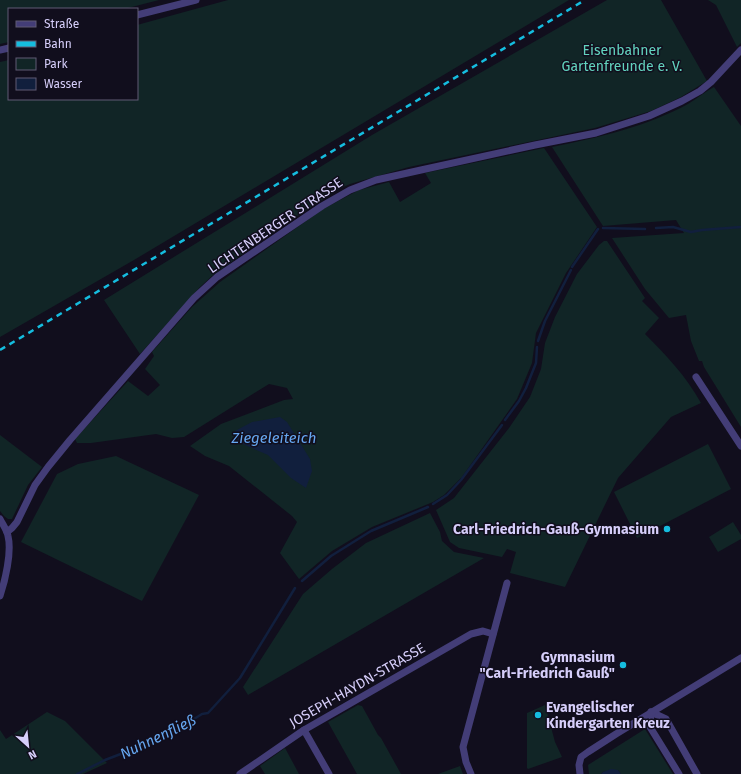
<svg xmlns="http://www.w3.org/2000/svg" width="741" height="774" font-family="'Fira Sans',sans-serif">
  <style>
    .green { fill: #112526 }
    .water { fill: #111f3d }
    .lines { fill: none; stroke-linecap: round; stroke-linejoin: round }
    .stream { stroke: #111f3d; stroke-width: 2.5 }
    .minor { stroke: #433d77; stroke-width: 7 }
    .rail { stroke: #15bddf; stroke-width: 2.5; stroke-dasharray: 6 5; stroke-linecap: butt }
    .poi-dot { fill: #15bddf; stroke: #110e1d; stroke-width: 1.5 }
    .labels { text-anchor: middle; stroke-width: 3; stroke-linejoin: round; paint-order: stroke }
    .park-label { font-size: 14px; fill: #62d3be; stroke: #110e1d }
    .street-label { font-size: 14px; fill: #d6cefa; stroke: #110e1d }
    .poi-label { font-size: 14px; font-weight: bold; fill: #d6cefa; stroke: #110e1d; text-anchor: end }
    .water-label { font-size: 15px; font-style: italic; fill: #66a7f1; stroke: #110e1d }
  </style>
  <rect width="100%" height="100%" fill="#110e1d"/>
  <!-- green -->
  <g class="green">
    <path d="M0,0H159L124,9H9V42L0,44Z"/>
    <path d="M228,0H569L134,260L0,337V62L9,60V99H137V25Z"/>
    <path d="M607,0H661L707,81L681,97L651,111L595,128L409,167L350,184L339,189L282,226L212,276L200,287L140,354L104,300L372,135Z"/>
    <path d="M708,0H741V43L737,47L716,5Z"/>
    <path d="M714,87L741,126V427L704,367L702,361H699L691,341L686,315L669,318L645,289L612,238L684,233L676,220L603,226L552,147C597,138 648,126 688,104C696,99 705,92 714,87Z"/>
    <path d="M544,148L597,227L566,273L536,333L532,363L517,399L462,477L444,495L433,502L372,527L332,551L299,579L280,553L297,522L292,516L229,466L205,456L190,446L221,424L284,400L293,399L287,388L269,384L184,437L172,438L156,434L91,443H77L75,439L128,381L148,396L160,385L145,369L154,356L152,352L192,307L220,282L323,209L359,190L389,182L400,202L431,183L425,173Z"/>
    <path d="M604,241H607L645,298L642,301L659,318L645,334C667,356 686,376 701,403L671,417L618,478L565,587L510,573L516,552L507,549L502,557L459,548L450,542L436,510L454,498L509,428L530,397L541,369L545,343L555,317L577,274L599,245Z"/>
    <path d="M0,435L42,467L28,485L12,519H8L4,516L0,511Z"/>
    <path d="M708,444L731,489L637,538L614,492Z"/>
    <path d="M116,456L199,495L142,601L21,542L57,474L78,464Z"/>
    <path d="M430,513L440,532L442,541L454,552L484,558L248,695L243,687L303,594L332,569L366,543Z"/>
    <path d="M733,522L741,535V539L718,552L709,537Z"/>
    <path d="M358,705L362,706L378,735L381,738L401,774H357L328,722Z"/>
    <path d="M545,705L555,742L562,757L528,769L527,768V713Z"/>
    <path d="M47,712L65,721L107,763L83,774H0V730L6,739Z"/>
    <path d="M645,729L673,774H621L618,770L603,772L601,774H589L588,765Z"/>
    <path d="M285,748L299,774H265L260,766Z"/>
    <path d="M460,766L463,774H438Z"/>
  </g>
  <!-- water -->
  <g class="water">
    <path d="M280,417L287,422L310,459L312,471L306,488L291,478L268,455L238,442L235,431L252,422Z"/>
    <path d="M611,769L618,770L621,774H601L603,772Z"/>
  </g>
  <g class="lines">
    <!-- stream -->
    <g class="stream">
      <path d="M603,228L645,229"/>
      <path d="M656,228L673,227L691,232L702,230L741,227"/>
      <path d="M572,267L598,229"/>
      <path d="M538,341L545,321L571,270"/>
      <path d="M505,420L519,401L526,388L536,363L537,347"/>
      <path d="M433,504L447,495L461,480L502,425"/>
      <path d="M302,581L331,556L371,531L428,507"/>
      <path d="M77,774L105,760L165,737L202,714L208,713L240,678L295,588"/>
    </g>
    <!-- minor -->
    <g class="minor">
      <path d="M137,15L196,0"/>
      <path d="M0,50L9,48"/>
      <path d="M696,377L741,446"/>
      <path d="M0,519C3,525 7,530 8,536C12,552 5,581 0,596"/>
      <path d="M7,532L12,528L17,522L35,485L48,467L70,440L194,298L217,277L322,206L350,190L376,180L421,170L535,145L596,133L649,116L682,101L700,91L711,82L741,50"/>
      <path d="M651,712L666,719L697,774"/>
      <path d="M651,712L650,727L679,774"/>
      <path d="M304,730L329,774"/>
      <path d="M240,774L304,730L471,634L483,631L493,634"/>
      <path d="M471,774L466,762L463,747L507,583"/>
      <path d="M580,774L579,765L581,757L588,752L616,734L741,658"/>
    </g>
    <!-- rail -->
    <path class="rail" d="M0,350L585,0"/>
  </g>
  <!-- markers -->
  <g class="poi-dot">
    <circle cx="667" cy="529" r="4"/>
    <circle cx="623" cy="665" r="4"/>
    <circle cx="538" cy="715" r="4"/>
  </g>
  <g class="labels">
    <!-- park labels -->
    <g class="park-label">
      <text x="622" y="55">Eisenbahner<tspan x="622" dy="16">Gartenfreunde e. V.</tspan></text>
    </g>
    <!-- street labels -->
    <g class="street-label">
      <text transform="translate(275 225) rotate(-34)" y="5">LICHTENBERGER STRASSE</text>
      <text transform="translate(357 685) rotate(-30)" y="5">JOSEPH-HAYDN-STRASSE</text>
    </g>
    <!-- poi labels -->
    <g class="poi-label">
      <text x="659" y="534">Carl-Friedrich-Gauß-Gymnasium</text>
      <text x="615" y="662">Gymnasium<tspan x="615" dy="16">"Carl-Friedrich Gauß"</tspan></text>
      <text x="546" y="712" text-anchor="start">Evangelischer<tspan x="546" dy="16">Kindergarten Kreuz</tspan></text>
    </g>
    <!-- water labels -->
    <g class="water-label">
      <text x="274" y="443">Ziegeleiteich</text>
      <text transform="translate(158 737) rotate(-26)" y="5">Nuhnenfließ</text>
    </g>
  </g>
  <!-- legend -->
  <rect x="8" y="8" width="130" height="92" fill="#110e1d" stroke="#605b75"/>
  <rect x="16" y="21" width="20" height="6" fill="#433d77" stroke="#605b75"/>
  <text x="44" y="28" font-size="12" fill="#d6cefa">Straße</text>
  <rect x="16" y="41" width="20" height="6" fill="#15bddf" stroke="#605b75"/>
  <text x="44" y="48" font-size="12" fill="#d6cefa">Bahn</text>
  <rect x="16" y="58" width="20" height="12" fill="#112526" stroke="#605b75"/>
  <text x="44" y="68" font-size="12" fill="#d6cefa">Park</text>
  <rect x="16" y="78" width="20" height="12" fill="#111f3d" stroke="#605b75"/>
  <text x="44" y="88" font-size="12" fill="#d6cefa">Wasser</text>
  <!-- north arrow -->
  <g transform="translate(28 746) rotate(153)" stroke="#110e1d" stroke-width="3" paint-order="stroke">
  <path d="M0-3L7 15L0 10L-7 15Z" fill="#d6cefa"/>
  <text y="-6" font-size="11" font-weight="bold" text-anchor="middle" fill="#d6cefa">N</text>
  </g>
</svg>
